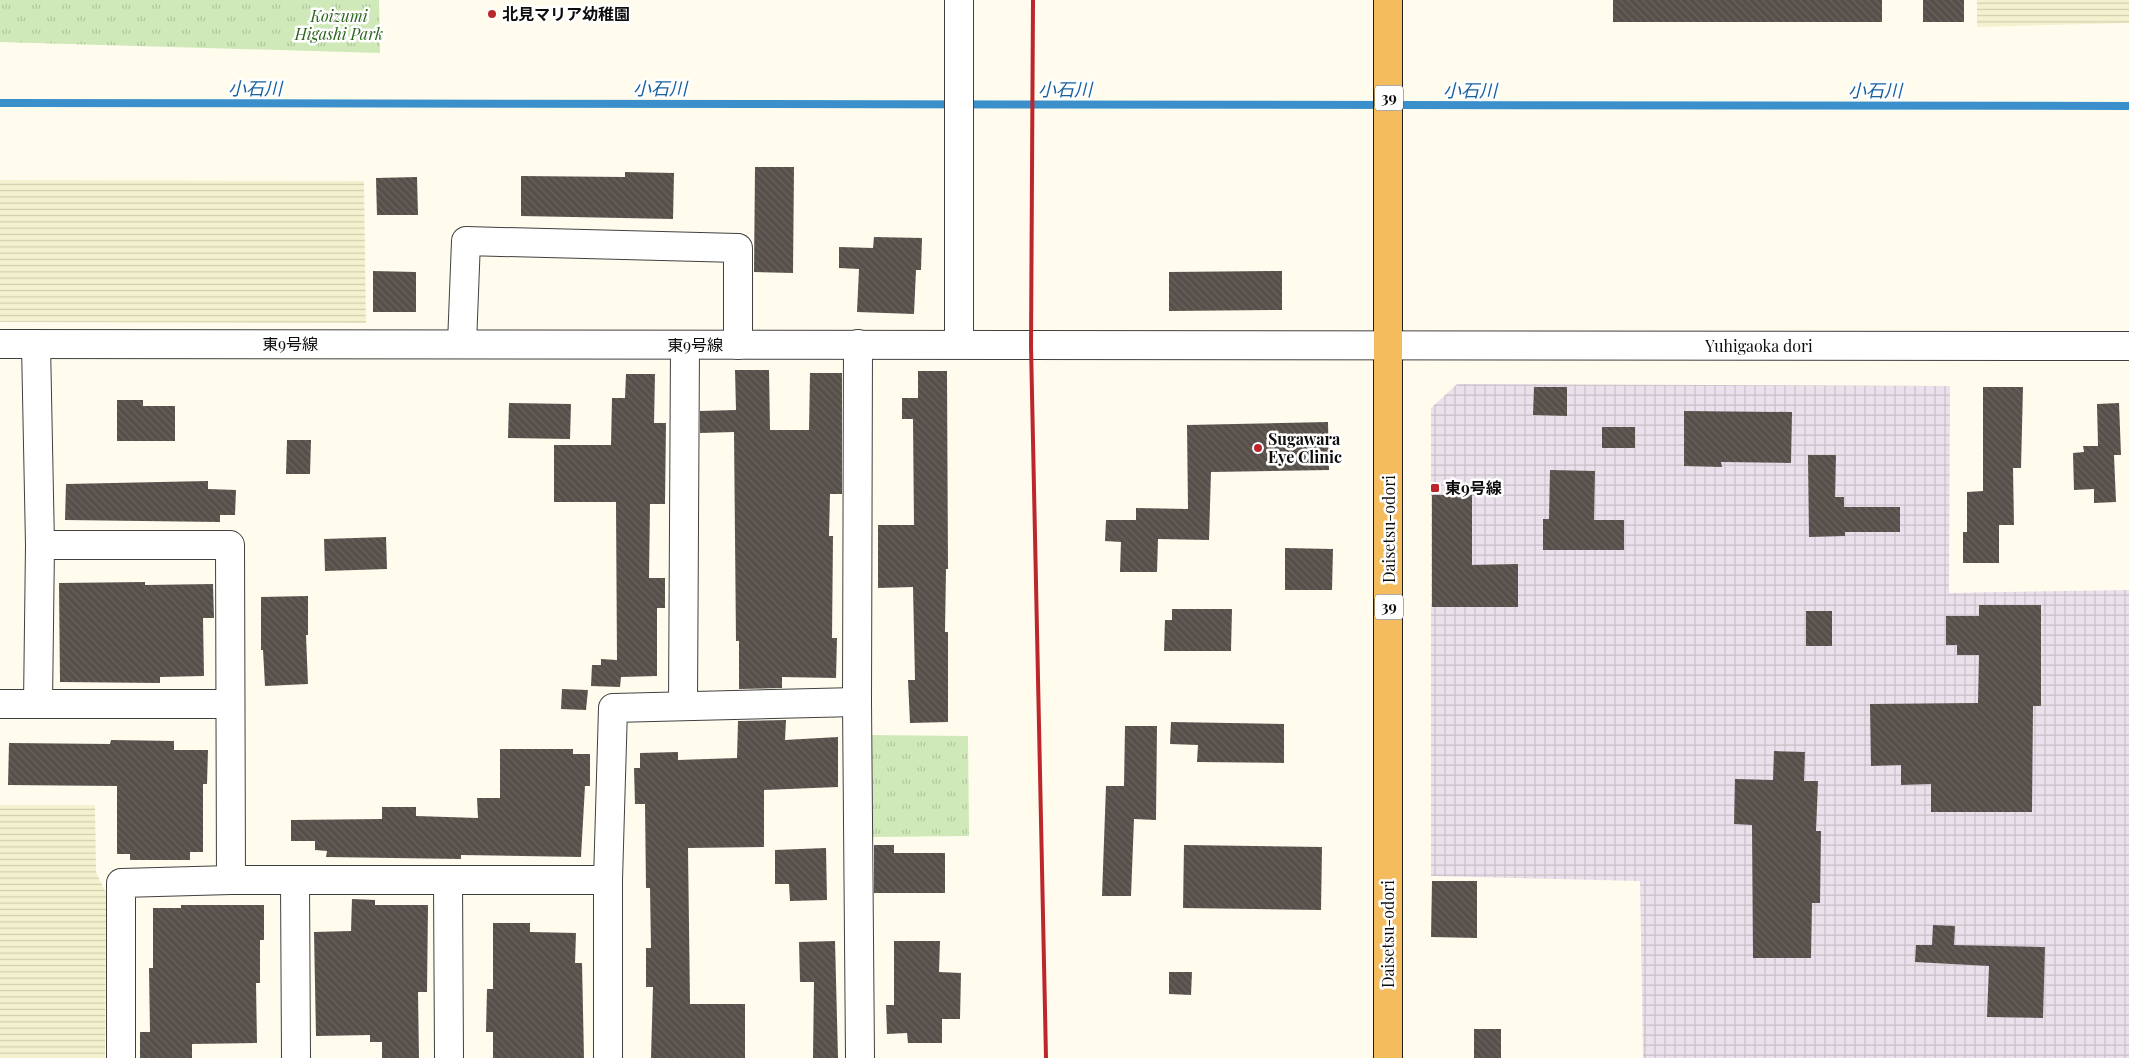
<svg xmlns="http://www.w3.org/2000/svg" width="2129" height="1058" font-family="'Playfair Display','Noto Sans JP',serif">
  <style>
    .industrial { fill: url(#industrial-grid) }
    .farmland { fill: url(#farmland-rules) }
    .grass { fill: url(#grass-tufts) }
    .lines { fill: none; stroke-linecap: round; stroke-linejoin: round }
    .stream { stroke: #3b90cc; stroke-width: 8 }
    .building { fill: url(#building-back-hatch) }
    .minor-casing { stroke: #404040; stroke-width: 30 }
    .tertiary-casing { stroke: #404040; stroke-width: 30 }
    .trunk-casing { stroke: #1e1e1e; stroke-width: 30 }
    .minor { stroke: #fff; stroke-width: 28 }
    .tertiary { stroke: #fff; stroke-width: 28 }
    .trunk { stroke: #f5bc5e; stroke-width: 28 }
    .rail { stroke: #bc272b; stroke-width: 4 }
    .poi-dot { fill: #bc272b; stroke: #fff; stroke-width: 2 }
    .labels { text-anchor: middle; stroke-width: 5; stroke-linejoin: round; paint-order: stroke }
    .shield { fill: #fff; stroke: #565656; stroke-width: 1 }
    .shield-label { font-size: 15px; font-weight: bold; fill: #0d0d0d }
    .poi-label { font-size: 16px; font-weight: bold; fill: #0d0d0d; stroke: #fff; text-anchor: start }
    .park-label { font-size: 16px; font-style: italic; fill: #2c641e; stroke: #fff }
    .street-label { font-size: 16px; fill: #0d0d0d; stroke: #fff }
    .water-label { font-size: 18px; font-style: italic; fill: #18619e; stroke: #fff }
  </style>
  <defs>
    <pattern id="industrial-grid" width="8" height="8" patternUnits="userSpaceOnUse" patternTransform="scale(1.25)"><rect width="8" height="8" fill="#ebe1ec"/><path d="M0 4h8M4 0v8" fill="none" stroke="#c8c0c9"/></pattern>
    <pattern id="farmland-rules" width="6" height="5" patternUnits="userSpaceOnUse" patternTransform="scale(1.25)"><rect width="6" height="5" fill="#f4f2ce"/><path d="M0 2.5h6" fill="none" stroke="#d0ceb0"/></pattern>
    <pattern id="grass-tufts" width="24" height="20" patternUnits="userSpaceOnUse" patternTransform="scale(1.25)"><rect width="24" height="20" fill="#d0e9b8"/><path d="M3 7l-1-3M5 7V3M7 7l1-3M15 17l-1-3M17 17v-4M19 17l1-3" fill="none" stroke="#b1c79d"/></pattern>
    <pattern id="building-back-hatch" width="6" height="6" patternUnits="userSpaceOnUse" patternTransform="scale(1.25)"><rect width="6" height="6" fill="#564f4a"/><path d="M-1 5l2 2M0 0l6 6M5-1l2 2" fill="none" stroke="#696460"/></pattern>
  </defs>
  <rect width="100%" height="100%" fill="#fffcee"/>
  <!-- industrial -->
  <path class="industrial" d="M1457,384L1950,386L1949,593L2129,590V1058H1643L1640,881L1431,876V408Z"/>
  <!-- farmland -->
  <g class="farmland">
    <path d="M1977,0H2129V23L1977,27Z"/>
    <path d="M0,180L364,181L366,323L0,322Z"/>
    <path d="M0,805H95L96,872L106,893L105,1058H0Z"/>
  </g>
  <!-- grass -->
  <g class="grass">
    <path d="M0,0H379L380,53L0,42Z"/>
    <path d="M872,735L968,736L969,836L873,837Z"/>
  </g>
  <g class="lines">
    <!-- stream -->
    <path class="stream" d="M0,103L2129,106"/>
  </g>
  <!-- building -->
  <g class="building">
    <rect x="1613" y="0" width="269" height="22"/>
    <rect x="1923" y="0" width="41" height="22"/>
    <path d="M755,167H794L793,273L754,272Z"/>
    <path d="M625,172L674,173L673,219L521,216V176L625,177Z"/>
    <path d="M417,177L418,215H377L376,178Z"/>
    <path d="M874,237L922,238L921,270H916L914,314L857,312L859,269L839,268V247L873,248Z"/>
    <path d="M373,271L416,272V312H373Z"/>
    <path d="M1282,271V310L1169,311V272Z"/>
    <path d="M735,370H769L770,430H809L810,373H842V494H830L829,536H833L832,638H837L836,678L782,677V688L739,689V641H736L734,432L700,433V411L736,410Z"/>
    <path d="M918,371H947L948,569H946L945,632H948V722L910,723L908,680H915L913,587L878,588V525H914L913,419H902V398H918Z"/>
    <path d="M626,374H655L654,423H666L665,504H650L649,578H665V608H657V676L621,677L620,687L591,686L592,665H601V659L617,660L616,502H554V445H611L612,398H625Z"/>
    <path d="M1534,387H1567V416L1533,415Z"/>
    <path d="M1983,387H2023L2021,468H2013L2014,525H1999V563H1963V532H1967V492L1983,491Z"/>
    <path d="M117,400H143V406H175V441H117Z"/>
    <path d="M509,403L571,404L570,439L508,438Z"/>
    <path d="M2119,403L2121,455H2114L2116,502L2094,503V489L2074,490L2073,453L2084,452L2083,446H2098L2097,404Z"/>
    <path d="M1684,411L1792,412L1791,463L1721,462L1722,467L1684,466Z"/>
    <path d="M1328,422L1329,470L1211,472L1209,540L1158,539L1157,572H1120L1121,542L1105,541L1106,520H1136V508L1188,509L1187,425Z"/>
    <rect x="1602" y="427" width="33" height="21"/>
    <path d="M287,440H311L310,474H286Z"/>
    <path d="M1808,455H1836L1835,497H1844V507H1900V532H1845V536L1809,537Z"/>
    <path d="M1550,470L1595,471L1594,520H1624V550H1543V519H1549Z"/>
    <path d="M208,481V489L236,490L235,515H220V522L65,520L66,484Z"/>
    <path d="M1432,495H1472V565L1518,564V607H1432Z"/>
    <path d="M386,537L387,569L325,571L324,539Z"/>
    <path d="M1285,548L1333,549L1332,590H1285Z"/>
    <path d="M145,582V585L213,584L214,618H203L204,676L160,677V683L60,682L59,583Z"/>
    <path d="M308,596V635H306L308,684L265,686L263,650H261V597Z"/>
    <path d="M1979,605H2041V706H2033L2032,812H1931V784L1901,785V765L1871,766L1870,704L1978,703L1979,655H1957V645H1946V616H1979Z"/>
    <path d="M1172,609H1232L1231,651H1164L1165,620H1172Z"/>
    <rect x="1806" y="611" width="26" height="35"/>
    <path d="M562,689L588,690L586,710L561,709Z"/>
    <path d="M786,720L785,740L838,737V787L764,790V847L688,848L690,1004H745V1058H651L653,987H646V948H651L650,888H646L645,804H635L634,768H640V753L678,752V760L737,758L738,721Z"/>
    <path d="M1171,722L1284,724V763L1197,762L1198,745L1170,744Z"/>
    <path d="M1125,726H1157L1156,820L1134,819L1131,896H1102L1106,786H1124Z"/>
    <path d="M111,740L174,741V750H208L207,784H203V852H190V860H130V854H117V786L8,785L9,743L110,744Z"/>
    <path d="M500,749H573V754H590V786H585L581,857L461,855V859L326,857L327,851L315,850V841H291V820L382,819V807H416V816L478,818L477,798H500Z"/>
    <path d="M1774,751L1805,752L1804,781H1818L1816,831H1821L1820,903H1812L1811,958H1753L1752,825L1734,824L1735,779L1773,780Z"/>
    <path d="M874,845H894V853H945V893H874Z"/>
    <path d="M1184,845L1322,847L1321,910L1183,908Z"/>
    <path d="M826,848L827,900L790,901L789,884H775V850Z"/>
    <path d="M1432,881H1477V938L1431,937Z"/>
    <path d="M352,899L375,900V905H428L427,992H418L419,1058H382V1042H370V1035L316,1036L314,932L351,931Z"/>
    <path d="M181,905H264V940H260V983H256L257,1043L192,1044V1058H140V1032H150L149,968H153V908H181Z"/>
    <path d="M493,923H530V932L576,933L575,963H582L584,1058H493V1032H486L487,989H493Z"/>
    <path d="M1933,925L1955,926L1954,945L2045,947L2043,1018L1987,1017L1989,966L1915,962L1916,945H1932Z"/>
    <path d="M835,941L838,1058H813L814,982H800L799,942Z"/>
    <path d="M894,941H940L939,972L961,973L960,1019H942V1043H908L907,1033L887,1034L886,1005H894Z"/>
    <path d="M1169,972H1192L1191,995L1169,994Z"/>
    <rect x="1474" y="1029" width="27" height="29"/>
  </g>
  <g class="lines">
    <defs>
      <g id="minor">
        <path d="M959,343V0"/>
        <path d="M36,344L40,545L38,704"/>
        <path d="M462,344L466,241L738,248V345"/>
        <path d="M858,344L857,702L860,1058"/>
        <path d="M40,545H230L231,880"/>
        <path d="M0,704H230"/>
        <path d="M683,705L685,346"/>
        <path d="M295,881L296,1058"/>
        <path d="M448,881L449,1058"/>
        <path d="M121,1058V883L231,880H608"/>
        <path d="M608,1058V880L613,708L857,702"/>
      </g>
      <path id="tertiary" d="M0,344L2129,346"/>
      <path id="trunk" d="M1388,1058V0"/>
    </defs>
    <!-- minor casing -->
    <use href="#minor" class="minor-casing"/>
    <!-- tertiary casing -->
    <use href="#tertiary" class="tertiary-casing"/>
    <!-- trunk casing -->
    <use href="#trunk" class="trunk-casing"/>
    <!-- minor -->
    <use href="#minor" class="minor"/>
    <!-- tertiary -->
    <use href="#tertiary" class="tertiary"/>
    <!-- trunk -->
    <use href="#trunk" class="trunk"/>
    <!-- rail -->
    <path class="rail" d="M1033,0L1031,346L1046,1058"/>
  </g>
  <!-- markers -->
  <g class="poi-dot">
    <circle cx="492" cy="14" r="5"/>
    <circle cx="1258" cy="448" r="5"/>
    <rect x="1430" y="483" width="10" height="10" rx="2.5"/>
  </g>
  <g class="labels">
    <!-- shield labels -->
    <g class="shield">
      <rect x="1375" y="85.5" width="28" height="25" rx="4"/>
      <rect x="1375" y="594.5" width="28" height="25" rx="4"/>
    </g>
    <g class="shield-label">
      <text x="1389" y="103">39</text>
      <text x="1389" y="612">39</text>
    </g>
    <!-- poi labels -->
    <g class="poi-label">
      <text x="502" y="20">北見マリア幼稚園</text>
      <text x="1268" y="445">Sugawara<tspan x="1268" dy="18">Eye Clinic</tspan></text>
      <text x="1445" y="494">東9号線</text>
    </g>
    <!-- park labels -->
    <g class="park-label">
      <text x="339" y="22">Koizumi<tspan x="339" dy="18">Higashi Park</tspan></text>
    </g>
    <!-- street labels -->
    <g class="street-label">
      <text x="290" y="350">東9号線</text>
      <text x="695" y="351">東9号線</text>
      <text x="1759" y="352">Yuhigaoka dori</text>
      <text transform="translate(1389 529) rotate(-90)" y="6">Daisetsu-odori</text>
      <text transform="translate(1388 934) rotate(-90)" y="6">Daisetsu-odori</text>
    </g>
    <!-- water labels -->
    <g class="water-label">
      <text x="255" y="95">小石川</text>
      <text x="660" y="95">小石川</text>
      <text x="1065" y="96">小石川</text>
      <text x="1470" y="97">小石川</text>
      <text x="1875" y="97">小石川</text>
    </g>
  </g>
</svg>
